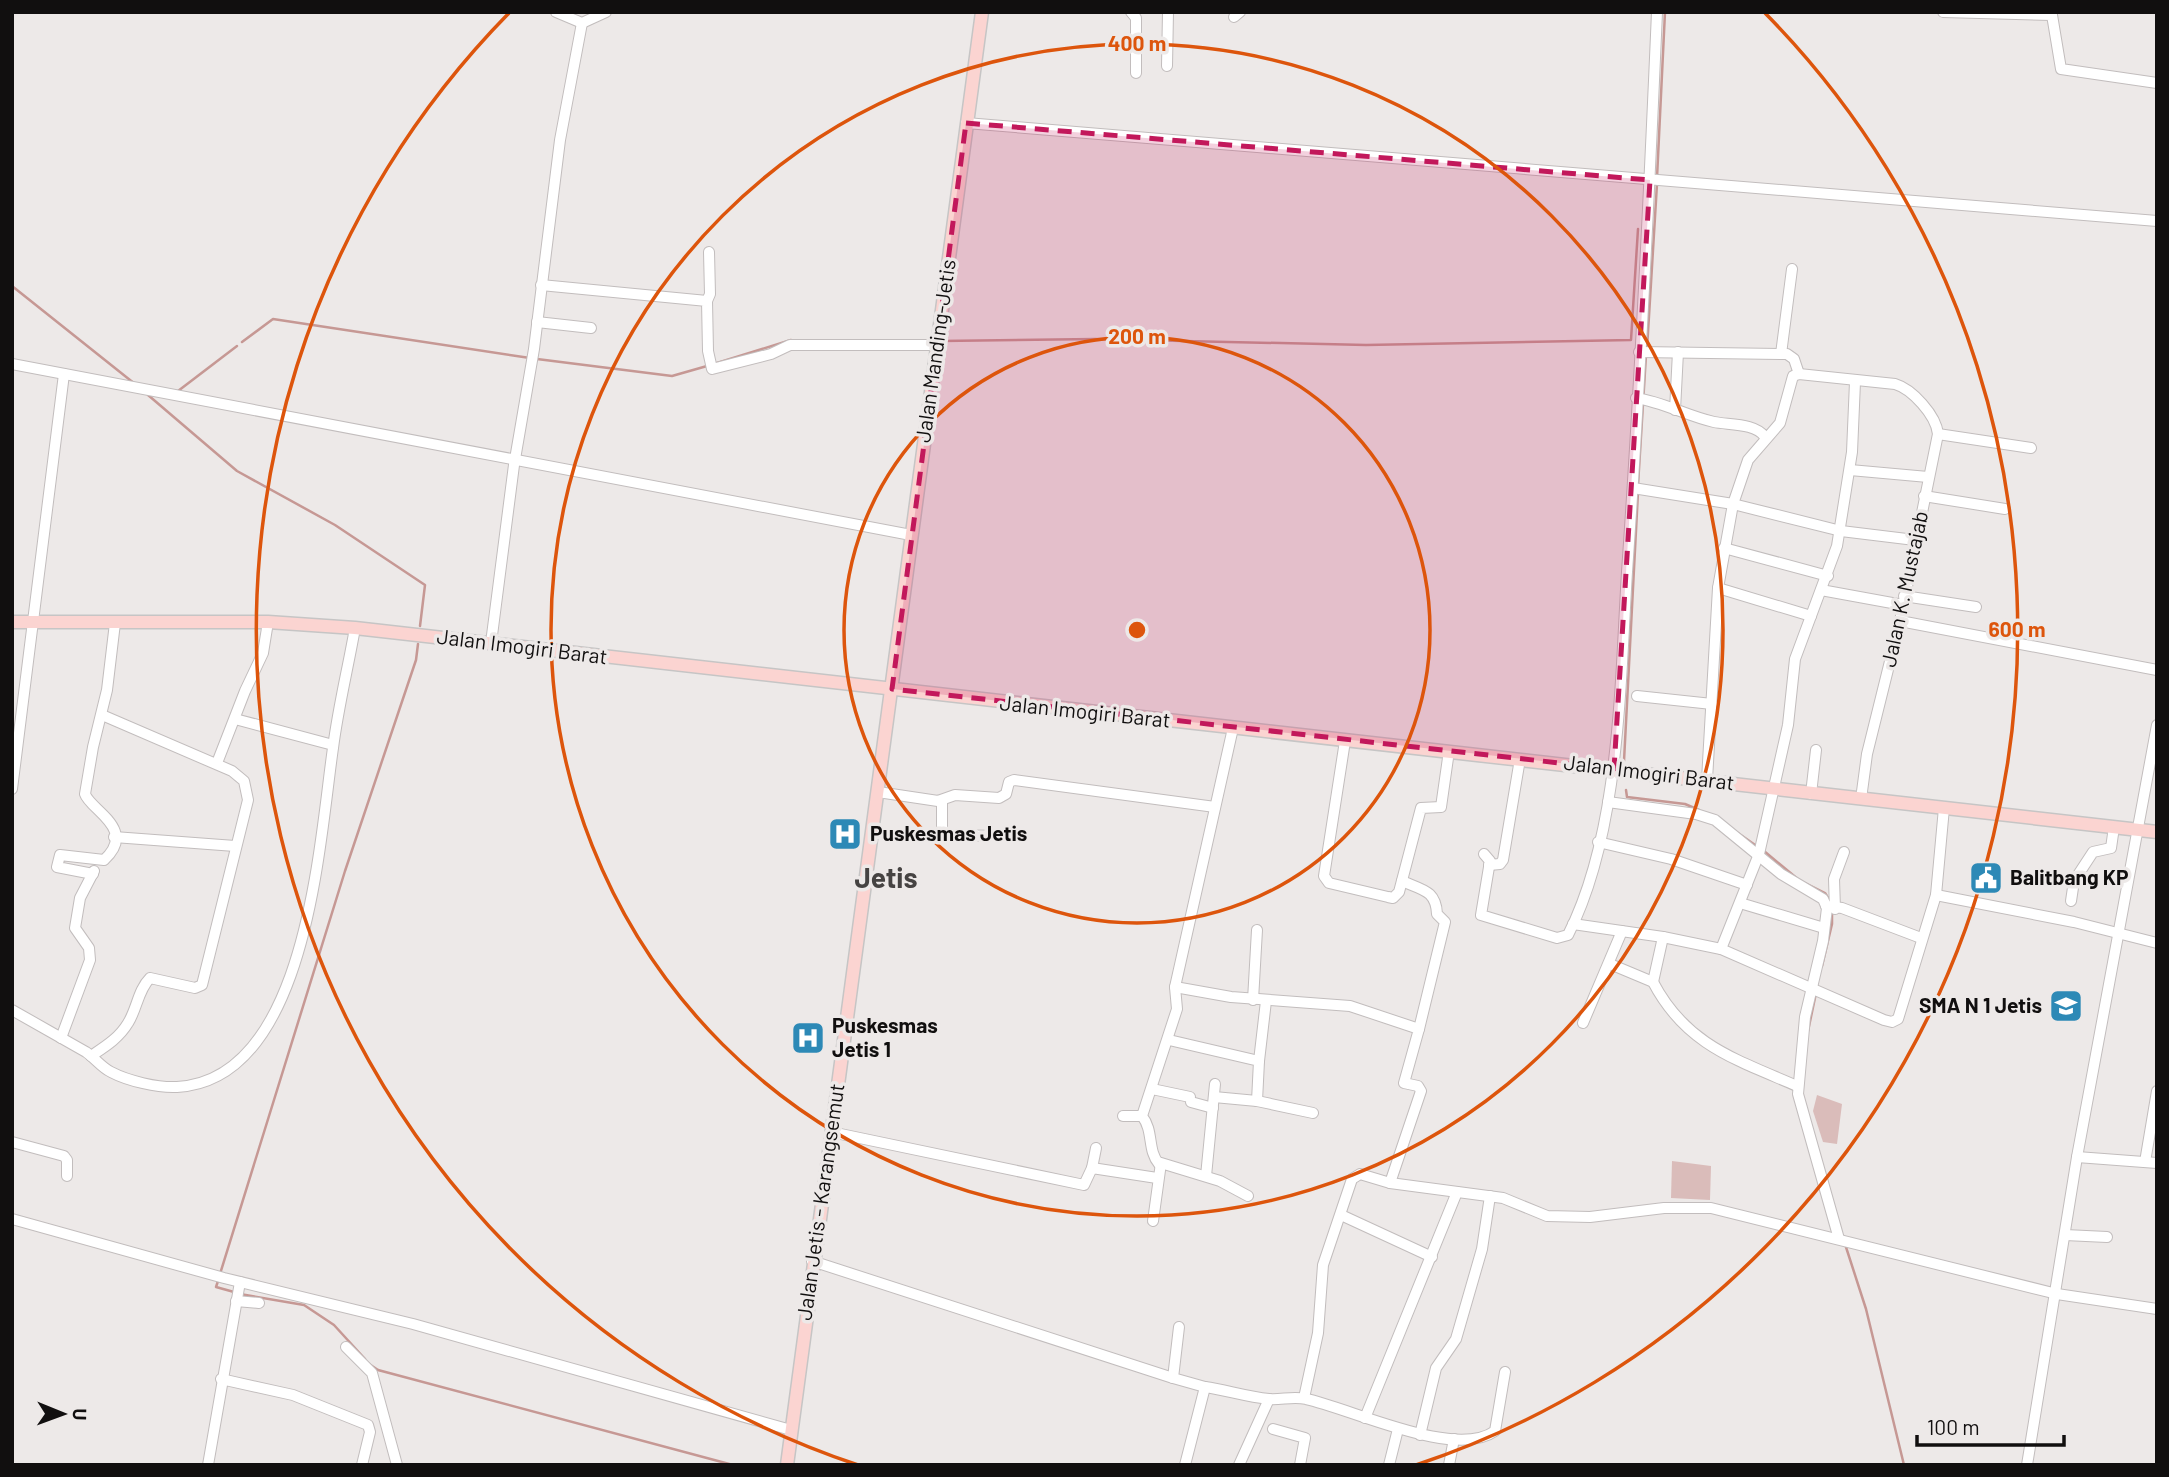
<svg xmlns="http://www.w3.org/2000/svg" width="2169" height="1477" font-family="Barlow,sans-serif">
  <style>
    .green { fill: #dabcba }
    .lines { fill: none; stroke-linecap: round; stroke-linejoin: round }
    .stream { stroke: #c69894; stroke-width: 2.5 }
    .minor-casing { stroke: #c2bdbd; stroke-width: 12 }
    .major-casing { stroke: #c6c5c5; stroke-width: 15 }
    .minor { stroke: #fff; stroke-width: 10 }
    .major { stroke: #fbd4d1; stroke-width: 12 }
    .marked { fill: #c2185b; fill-opacity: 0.2; stroke: #c2185b; stroke-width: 5; stroke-dasharray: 14 9; stroke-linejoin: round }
    .ring { fill: none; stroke: #dd550c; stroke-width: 3.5 }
    .labels { text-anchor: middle; stroke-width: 7; stroke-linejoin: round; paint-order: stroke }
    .street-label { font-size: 21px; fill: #110f0f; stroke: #ede9e8 }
    .poi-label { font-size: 21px; font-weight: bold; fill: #110f0f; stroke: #ede9e8; text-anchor: start }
    .district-label { font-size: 28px; font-weight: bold; fill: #464342; stroke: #ede9e8 }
    .centre { fill: #dd550c; stroke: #ede9e8; stroke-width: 3.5 }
    .ring-label { font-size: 21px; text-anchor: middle; font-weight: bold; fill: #dd550c; stroke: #ede9e8; stroke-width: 7; stroke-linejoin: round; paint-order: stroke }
  </style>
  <rect width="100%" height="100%" fill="#ede9e8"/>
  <!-- green -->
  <g class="green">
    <path d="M1817,1095L1842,1104L1837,1144L1823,1142L1813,1111Z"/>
    <path d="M1672,1161L1711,1166L1710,1200L1671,1198Z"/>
  </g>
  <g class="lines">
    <!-- stream -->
    <g class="stream">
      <path d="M1657,178L1665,12"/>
      <path d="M12,286L135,384"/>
      <path d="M941,341L1095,339L1366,345L1631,340L1638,229"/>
      <path d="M242,342L273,319L530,358"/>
      <path d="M1647,349L1657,184"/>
      <path d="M537,359L672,376L707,366"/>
      <path d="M717,363L791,340"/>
      <path d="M178,391L237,346"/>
      <path d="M148,395L237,471L335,525L425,585L420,626"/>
      <path d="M1638,485L1646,355"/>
      <path d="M1624,761L1638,492"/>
      <path d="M1626,790L1627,797L1685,804L1699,810"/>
      <path d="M1735,831L1758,847"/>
      <path d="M1764,851L1799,880L1825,893L1830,901"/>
      <path d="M1822,966L1832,924V911"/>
      <path d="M1808,1031L1816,993"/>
      <path d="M1845,1244L1866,1309L1904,1465"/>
      <path d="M220,1274L345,871L416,660L418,644"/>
      <path d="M218,1281L216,1287L234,1292"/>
      <path d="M240,1294L304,1305L334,1325L365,1359"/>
      <path d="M369,1364L378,1370L733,1465"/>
    </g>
    <defs>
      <g id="minor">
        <path d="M556,12L582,23L606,12"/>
        <path d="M1131,12L1136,18V73"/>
        <path d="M1943,12L2052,15L2061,69L2157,83"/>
        <path d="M1234,17L1240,12"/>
        <path d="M1167,66L1168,12"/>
        <path d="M966,123L2157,221"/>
        <path d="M541,285L707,301L708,351L712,369L771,354L790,345H937"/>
        <path d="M707,301L710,294L709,252"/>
        <path d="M537,322L591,328"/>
        <path d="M1639,352L1787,354L1794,359L1799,374"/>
        <path d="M1781,354L1792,269"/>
        <path d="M12,364L911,535"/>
        <path d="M1855,382L1852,452L1837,546L1795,659L1788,725L1759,854L1721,949L1884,1020L1892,1022L1898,1019L1936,895L1944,808"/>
        <path d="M1636,398C1663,402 1687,416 1714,422C1729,425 1756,423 1765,437"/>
        <path d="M1675,410L1678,352"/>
        <path d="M1938,434L2031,448"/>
        <path d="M1850,470L1928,477"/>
        <path d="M1633,488L1733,504L1841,531L1915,540"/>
        <path d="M1924,496L2005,509"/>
        <path d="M1724,548L1828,576"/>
        <path d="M1718,588L1811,616"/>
        <path d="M1821,590L1903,605"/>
        <path d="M1904,596L1976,607"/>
        <path d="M1900,621L2157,670"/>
        <path d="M491,643L514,465L534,349L560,140L582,23"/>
        <path d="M1637,696L1712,704"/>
        <path d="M235,719L333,745"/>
        <path d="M1345,741L1324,876L1329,883L1388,897L1393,898L1399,892L1421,808L1441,807L1449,751"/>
        <path d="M217,763L245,691L263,653L268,622"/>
        <path d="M1707,780L1718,588L1733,504L1748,460L1780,423L1793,376L1799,374L1895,384C1912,389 1936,415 1938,434L1900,621L1867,754L1861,799"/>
        <path d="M12,789L64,374"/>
        <path d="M878,792L938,801L955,795L999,798L1006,794L1009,782L1014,780L1215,807"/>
        <path d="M1811,794L1816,750"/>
        <path d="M942,801V835L1007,836"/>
        <path d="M1608,802L1696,814L1715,820L1781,874L1823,899L1827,908L1823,941L1805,1017L1798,1094L1839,1239"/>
        <path d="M114,837L235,846"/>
        <path d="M1598,842L1671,859L1747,885"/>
        <path d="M1484,854L1490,861L1481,915L1557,938L1568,935C1620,833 1620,685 1627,572C1640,385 1649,199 1657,12"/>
        <path d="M1489,865L1500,864L1503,860L1520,759"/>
        <path d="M93,874L57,867L60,855L104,860C138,829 90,810 85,794L93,747L107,690L115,623"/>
        <path d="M1402,881C1422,890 1436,890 1437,914L1445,922L1419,1029"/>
        <path d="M1936,895L2074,922L2157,943"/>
        <path d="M2071,901L2074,881L2093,852L2111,848L2114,827"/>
        <path d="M1740,903L1824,928"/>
        <path d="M1826,906L1842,908L1921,938"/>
        <path d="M1835,909L1834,879L1844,852"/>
        <path d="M1573,924L1663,937L1721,949"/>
        <path d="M1610,964L1653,982C1686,1045 1735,1059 1797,1086"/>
        <path d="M1653,982L1663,937"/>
        <path d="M1175,987L1231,997L1350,1006L1419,1029L1404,1083L1418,1086L1421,1091L1390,1183"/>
        <path d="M1253,1000L1257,930"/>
        <path d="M12,1010C37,1024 61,1038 86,1052C95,1058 101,1067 111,1072C128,1081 158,1088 177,1087C307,1080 319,844 333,748C338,708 348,668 355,628"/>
        <path d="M1583,1023L1622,931"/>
        <path d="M61,1038L90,960L89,948L75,928L80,898L94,871"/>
        <path d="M1169,1040L1259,1061L1257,1101"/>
        <path d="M91,1056C106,1046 119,1038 128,1023C137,1009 138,990 150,978L195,988L202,985L248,800L244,781L232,771L102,715"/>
        <path d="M1259,1061L1266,1001"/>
        <path d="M1152,1089L1190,1097"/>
        <path d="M1214,1097L1257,1101L1313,1113"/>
        <path d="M1191,1102L1213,1108"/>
        <path d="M1123,1116H1142"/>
        <path d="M831,1132L1084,1185L1092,1168L1157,1178"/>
        <path d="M12,1142L64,1156L67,1160V1176"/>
        <path d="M2077,1157L2157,1163"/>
        <path d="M2145,1162L2157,1091"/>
        <path d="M1159,1164C1147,1150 1154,1131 1142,1116L1177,1009L1175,987L1233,728"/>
        <path d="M1092,1168L1096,1148"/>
        <path d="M1206,1176L1215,1084"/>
        <path d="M1341,1215L1432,1257"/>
        <path d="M12,1219L224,1278L413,1324L791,1430"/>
        <path d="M1153,1221L1161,1163L1220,1181L1248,1196"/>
        <path d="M2065,1235L2107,1237"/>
        <path d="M812,1261L1173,1378"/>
        <path d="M236,1301L259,1303"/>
        <path d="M1179,1327L1173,1378L1205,1387"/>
        <path d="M346,1347L372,1373L397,1465"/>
        <path d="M221,1379L293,1395L368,1425L370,1432L362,1465"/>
        <path d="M1304,1398L1318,1333L1323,1265L1352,1179L1360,1174L1390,1183L1503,1198L1547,1216L1590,1217L1664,1208H1711L2057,1294L2157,1309"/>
        <path d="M1365,1418L1457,1192"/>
        <path d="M1273,1429L1305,1438L1300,1465"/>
        <path d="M1420,1435L1436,1368L1456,1339L1482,1249L1490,1196"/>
        <path d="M208,1465L240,1282"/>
        <path d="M1185,1465L1205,1387C1226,1390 1247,1397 1269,1399C1281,1400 1294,1396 1306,1399C1350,1408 1455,1460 1495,1431L1505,1372"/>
        <path d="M1239,1465L1269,1399"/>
        <path d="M1389,1465L1398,1429"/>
        <path d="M1449,1465L1454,1439"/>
        <path d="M2027,1465L2077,1157L2157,725"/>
      </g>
      <g id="major">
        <path d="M12,622H268L355,628L2157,832"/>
        <path d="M787,1465L982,12"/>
      </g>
    </defs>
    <!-- minor casing -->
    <use href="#minor" class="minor-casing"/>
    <!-- major casing -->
    <use href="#major" class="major-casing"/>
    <!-- minor -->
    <use href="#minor" class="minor"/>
    <!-- major -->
    <use href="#major" class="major"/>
  </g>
  <!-- marked area -->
  <path class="marked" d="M966,123L1650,180L1614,769L892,689Z"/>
  <!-- distance rings -->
  <g class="ring">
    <circle cx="1137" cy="630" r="293"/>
    <circle cx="1137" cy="630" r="586"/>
    <path d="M858 1465A880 880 0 0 1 509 13M1765 13A880 880 0 0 1 1416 1465"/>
  </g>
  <!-- icons -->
  <defs>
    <symbol id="hospital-square" viewBox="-11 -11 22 22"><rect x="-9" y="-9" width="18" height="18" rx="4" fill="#2d89b6" stroke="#ede9e8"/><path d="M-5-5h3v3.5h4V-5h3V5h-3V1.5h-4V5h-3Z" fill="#fff"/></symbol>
    <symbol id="civic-square" viewBox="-11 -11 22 22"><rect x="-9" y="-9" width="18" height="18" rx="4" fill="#2d89b6" stroke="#ede9e8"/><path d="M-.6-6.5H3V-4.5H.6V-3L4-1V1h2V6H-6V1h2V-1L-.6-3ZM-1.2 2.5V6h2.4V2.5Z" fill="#fff"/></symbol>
    <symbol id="school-square" viewBox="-11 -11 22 22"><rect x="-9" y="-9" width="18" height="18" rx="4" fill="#2d89b6" stroke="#ede9e8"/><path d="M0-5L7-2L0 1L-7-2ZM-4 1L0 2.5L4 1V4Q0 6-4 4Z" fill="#fff"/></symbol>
  </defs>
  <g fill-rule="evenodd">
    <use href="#hospital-square" x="826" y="815" width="38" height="38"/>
    <use href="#civic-square" x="1967" y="859" width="38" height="38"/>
    <use href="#school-square" x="2047" y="987" width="38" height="38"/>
    <use href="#hospital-square" x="789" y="1019" width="38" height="38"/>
  </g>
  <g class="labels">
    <!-- street labels -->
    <g class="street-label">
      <text transform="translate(936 351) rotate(-82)" y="7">Jalan Manding-Jetis</text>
      <text transform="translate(1905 589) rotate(-78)" y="7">Jalan K. Mustajab</text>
      <text transform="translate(522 647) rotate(7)" y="7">Jalan Imogiri Barat</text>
      <text transform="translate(1085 712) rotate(6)" y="7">Jalan Imogiri Barat</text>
      <text transform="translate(1649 773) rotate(7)" y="7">Jalan Imogiri Barat</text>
      <text transform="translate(821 1202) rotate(-82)" y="7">Jalan Jetis - Karangsemut</text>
    </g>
    <!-- poi labels -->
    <g class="poi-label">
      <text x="870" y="841">Puskesmas Jetis</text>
      <text x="2010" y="885">Balitbang KP</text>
      <text x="2042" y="1013" text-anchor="end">SMA N 1 Jetis</text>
      <text x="832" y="1033">Puskesmas<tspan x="832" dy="24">Jetis 1</tspan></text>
    </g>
    <!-- district labels -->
    <g class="district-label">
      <text x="886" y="888">Jetis</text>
    </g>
  </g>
  <circle cx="1137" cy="630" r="10" class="centre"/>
  <g class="ring-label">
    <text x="1137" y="51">400 m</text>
    <text x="1137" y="344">200 m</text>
    <text x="2017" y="637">600 m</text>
  </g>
  <!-- border -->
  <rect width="2169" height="1477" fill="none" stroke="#110f0f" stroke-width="28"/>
  <!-- north arrow -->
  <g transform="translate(63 1414) rotate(91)" stroke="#ede9e8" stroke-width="5" paint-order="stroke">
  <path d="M0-5L12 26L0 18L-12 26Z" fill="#110f0f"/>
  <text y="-10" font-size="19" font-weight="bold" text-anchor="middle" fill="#110f0f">U</text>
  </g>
  <!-- scale -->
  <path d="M1917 1435v10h147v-10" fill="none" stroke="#110f0f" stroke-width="3.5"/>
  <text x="1927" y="1435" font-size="21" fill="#110f0f" stroke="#ede9e8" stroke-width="5" paint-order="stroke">100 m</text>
</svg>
